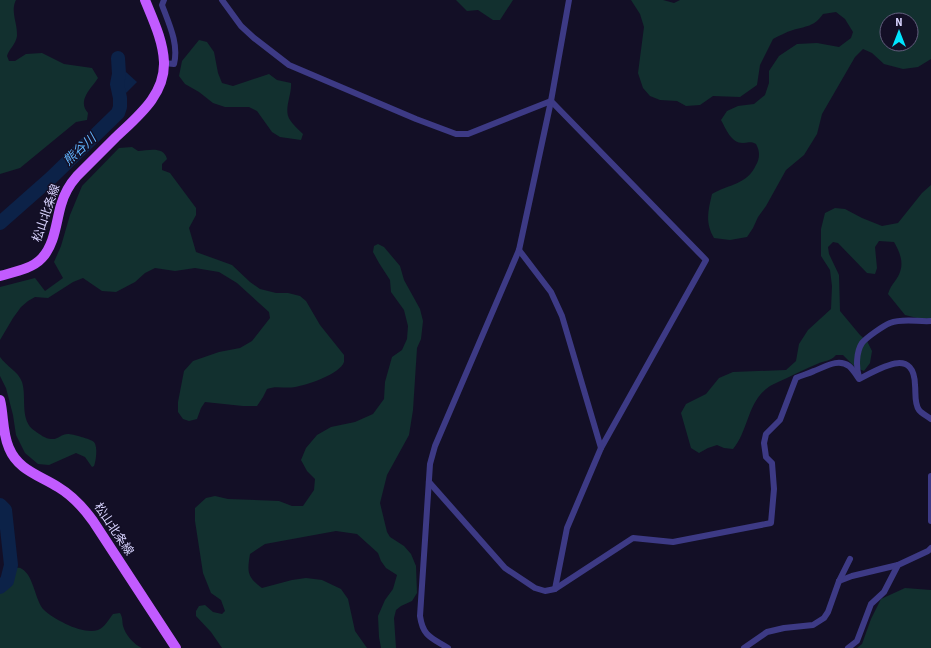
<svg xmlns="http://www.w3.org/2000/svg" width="931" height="648" font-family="'Source Sans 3','Noto Sans JP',sans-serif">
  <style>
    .green { fill: #12302f; fill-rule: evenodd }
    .water { fill: #0c2248 }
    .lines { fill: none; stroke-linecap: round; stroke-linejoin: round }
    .river { stroke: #0c2248; stroke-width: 14 }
    .minor { stroke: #3d3a85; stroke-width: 6 }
    .primary { stroke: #c25bff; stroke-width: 10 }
    .labels { text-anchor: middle; stroke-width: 3; stroke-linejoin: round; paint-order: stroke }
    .street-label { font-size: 12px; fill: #d9d4ff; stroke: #130f26 }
    .water-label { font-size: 13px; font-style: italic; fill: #62b6ff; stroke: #130f26 }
  </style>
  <rect width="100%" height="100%" fill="#130f26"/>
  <!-- green -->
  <g class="green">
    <path d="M0,0H16C10,11 18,24 17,36C16,44 9,49 7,56L9,61H15L26,54L42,53L64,64L92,68L98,78C91,89 77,100 88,113L87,120L76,122L20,168L0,174Z"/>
    <path d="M456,0H513L500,20H493L478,10L467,11Z"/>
    <path d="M631,0H663L674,3L680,0H931V59L918,67L903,69L884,64L872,53L863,49L855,57L822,114L817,134L804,155L786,170L766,206L758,217L753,228L747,237L730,240L714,238C705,223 708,211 712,194C729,184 747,185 756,165C760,158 760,151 756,144C749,141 750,143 743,143C731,143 726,129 721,120L727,111L738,106L754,104L765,95L769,83V71L779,56L797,44L817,43L839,47L851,38L853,32L845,19L836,12L823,14C814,27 806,26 793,30C786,32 779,36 773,39L760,65L757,85L740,97L713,96L700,105L686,106L677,101L660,100L650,96L643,88L638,73L644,27L640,14ZM887,20H911V44H887Z"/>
    <path d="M199,40L207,42L214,52L218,73L222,83L233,86L269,74L277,80L291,83C292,95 283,110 290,120C293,125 298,129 303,134L301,140L280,137L272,132L257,111L249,107H225L213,103L199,92L185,84L179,76L182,61Z"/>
    <path d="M132,147L138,151C149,150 164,146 167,159L162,164V170L170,173L196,208V215L189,228L196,252L232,265L250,282L260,289L276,293H288L300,296L306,301L320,325L344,355C344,356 344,361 344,362C340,374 307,385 295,387C285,389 276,385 267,389L263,397L257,406H243L205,402L201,408L197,419L189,421L183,419L178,412V402L184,371L193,361L219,352L240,348L252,341L270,318L269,312L237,283L219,272L195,268L175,271L155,268L145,273L135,282L116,292L102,291L83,278L73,282L48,298L35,297L28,301L21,307L13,318L0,340V287L35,278L45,291L63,278L54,262L61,246L70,215L82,186L119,148Z"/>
    <path d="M931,185V319L925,320L905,315L888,294C891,284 898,279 900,272C904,261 899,251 894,242L879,241L875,247L877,268L875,274L867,273L838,243L833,242L828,247L829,254L839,275L840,311L860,335L867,341L872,351L870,363L864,371L856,368L843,355H836C830,362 825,360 817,364C807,368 797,373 787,378C781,381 775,383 770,386C747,401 749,430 733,449L724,448L717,445L708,448L699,453L691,448L681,413L686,404L706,394L719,378L733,372L786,370L796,361L799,344L808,330L831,309L832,286L830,270L821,256V229L825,213L835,208L845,209L862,218L882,226L898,223L922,193Z"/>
    <path d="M378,244L384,247L400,266L404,280L420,309L423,321L421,339L417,348L413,410L409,435L387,475L380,503L387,532L390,537L404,546L411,554L416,566L417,593L412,601L401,606L396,610L394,618L396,648H381L379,637L378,616L385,600L393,589L397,575L386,568L381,561L378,553L357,534L336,531L265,544L250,554C247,572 247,577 262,588L292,580L306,578L322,580L341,589L348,599L355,631L367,648H222L211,632L196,616V611L199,606L205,605L213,612L222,614L225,611L221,600L211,593L203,573L195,521V508L206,498L215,496L228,499L279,501L292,506H303L314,490L315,479L307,471L301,460L306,448L317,435L331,427L355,422L373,414L384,399L385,382L392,357L402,350L407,339L408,326L404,310L391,292L390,280L379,263L373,252L374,246Z"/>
    <path d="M0,357C7,367 18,371 22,382C27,397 19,421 35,431C39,434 46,439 51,439C58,440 61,434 68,434C72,434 91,439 94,442C98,447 96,461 94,466L92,467L85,457L76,453L49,465L38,464L25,453L16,435L13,415L6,388L0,376Z"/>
    <path d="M13,568C16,568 20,567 22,569C34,576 35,601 44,610C55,620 83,635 98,630C105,627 109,619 113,614L120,613C123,618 122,621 123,626C125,634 134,645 142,648H0V584Z"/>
    <path d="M905,588L931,590V648H857L862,644L871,619L881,599Z"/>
  </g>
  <!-- water -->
  <path class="water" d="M126,72L137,82L124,95L121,88V77Z"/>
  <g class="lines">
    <!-- river -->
    <g class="river">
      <path d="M0,223L51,178L118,113L120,107V98L117,84L119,74L118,58"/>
      <path d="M0,505L5,510L11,565L7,581L0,587"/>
    </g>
    <!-- minor -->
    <g class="minor">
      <path d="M164,0L162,5C169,24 179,44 174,64L164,63"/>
      <path d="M222,0L241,26L254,38L289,65L416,119L456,134H468L551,101"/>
      <path d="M551,101L706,260L601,448L567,528L555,589"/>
      <path d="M519,250L551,292L562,316L601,448"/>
      <path d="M859,377C856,368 856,352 862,343C867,337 883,326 890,323C903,318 918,322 931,321"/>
      <path d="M931,476V521"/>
      <path d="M429,482L505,568L535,588L545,591L555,589L633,538L673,542L771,523L774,489L772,463L766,457L764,443L766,434L780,420L796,378C802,375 808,374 814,371C825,367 838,358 849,366C853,369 856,375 859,379C879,369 914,346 915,385C916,393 914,403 919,410C921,413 927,416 931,419"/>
      <path d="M839,581L852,576L898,565"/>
      <path d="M448,648C432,638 423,637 420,616L430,464L435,446L519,250L551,101L569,0"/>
      <path d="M744,648L767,632L784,628L813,625L824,618L828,612L839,581L850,559"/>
      <path d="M848,648L857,641L871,604L884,592L898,565L928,551L931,548"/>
    </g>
    <!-- primary -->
    <g class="primary">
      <path d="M0,276C14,272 32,269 42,258C55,244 56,222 61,205C64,194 69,185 77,176C90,163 103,150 116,137C138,116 165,95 164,62C163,40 153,20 145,0"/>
      <path d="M0,400C4,416 2,432 9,448C18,470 39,475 58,487C73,496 83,507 93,521L176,648"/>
    </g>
  </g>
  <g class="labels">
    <!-- street labels -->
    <g class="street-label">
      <text transform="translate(46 213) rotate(-71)" y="4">松山北条線</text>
      <text transform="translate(114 529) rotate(56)" y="4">松山北条線</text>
    </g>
    <!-- water labels -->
    <g class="water-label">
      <text transform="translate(79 149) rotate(-43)" y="5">熊谷川</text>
    </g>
  </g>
  <!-- north arrow -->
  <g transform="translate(899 32)"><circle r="19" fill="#130f26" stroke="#625e7d"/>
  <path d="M0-3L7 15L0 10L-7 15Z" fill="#00e5ff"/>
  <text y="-6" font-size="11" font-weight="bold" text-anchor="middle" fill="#d9d4ff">N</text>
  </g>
</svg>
